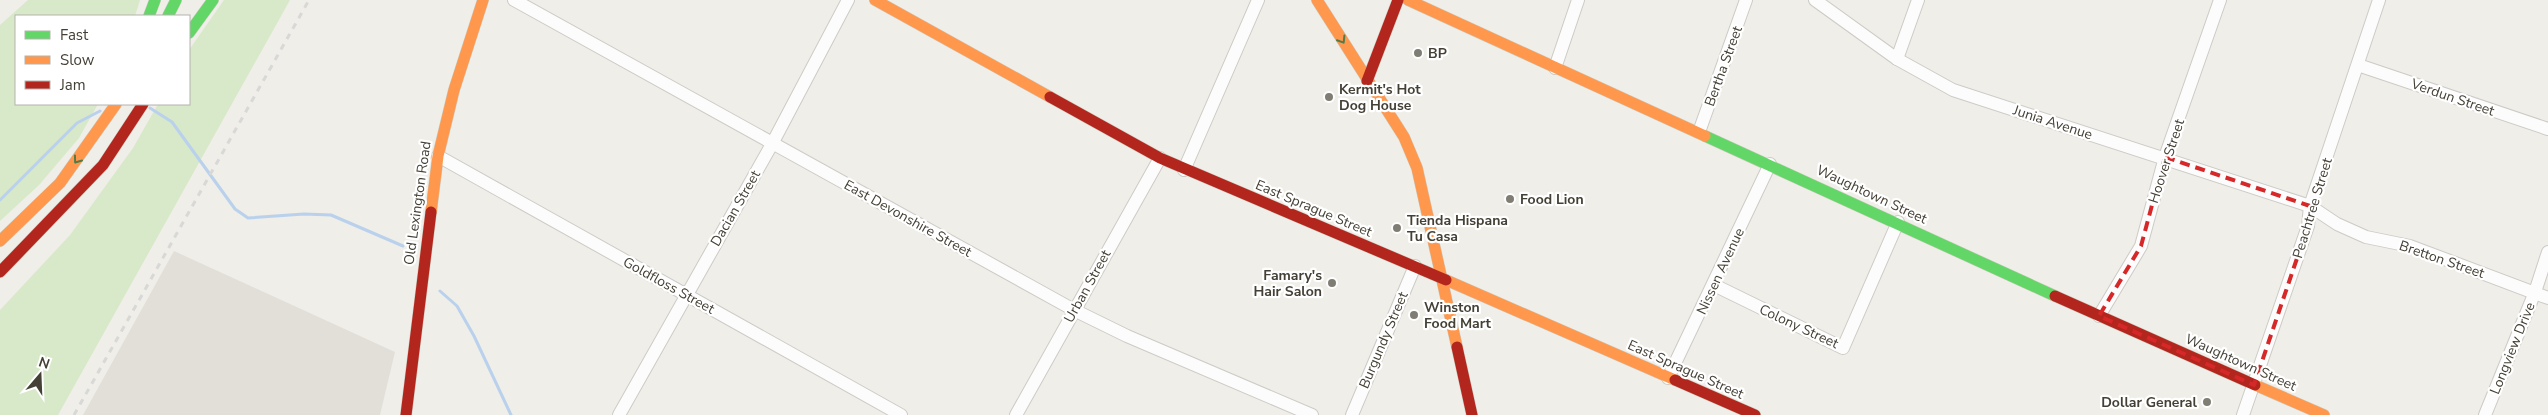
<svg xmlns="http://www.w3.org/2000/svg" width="2548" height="415" font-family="'Nunito Sans',sans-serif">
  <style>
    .industrial { fill: #e2dfd9 }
    .green { fill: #d8e9c9 }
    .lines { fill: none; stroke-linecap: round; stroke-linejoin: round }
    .stream { stroke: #b9d1ec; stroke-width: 3 }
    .street-casing { stroke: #cdcbc6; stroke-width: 14 }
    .fast-casing { stroke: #cecbbf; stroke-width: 12 }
    .slow-casing { stroke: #cecbbf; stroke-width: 12 }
    .jam-casing { stroke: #cecbbf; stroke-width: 12 }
    .street { stroke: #fdfcfc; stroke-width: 12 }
    .fast { stroke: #63d668; stroke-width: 11 }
    .slow { stroke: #ff974d; stroke-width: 11 }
    .jam { stroke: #b3261e; stroke-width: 11 }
    .rail { stroke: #d8d8d7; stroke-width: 3; stroke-dasharray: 6 6; stroke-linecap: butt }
    .oneway { stroke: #507c49 }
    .marked { fill: none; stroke: #d62828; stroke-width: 4; stroke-dasharray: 10 6; stroke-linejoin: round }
    .poi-dot { fill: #807d74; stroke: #fff; stroke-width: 2 }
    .labels { text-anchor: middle; stroke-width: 4.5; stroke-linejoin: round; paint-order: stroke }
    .poi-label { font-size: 14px; font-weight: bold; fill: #444035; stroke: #fff; text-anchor: start }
    .street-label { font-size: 14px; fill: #444035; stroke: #fff }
  </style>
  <rect width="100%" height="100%" fill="#efeee8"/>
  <!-- industrial -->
  <path class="industrial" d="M174,251L395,352L380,415H83Z"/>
  <!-- green -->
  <g class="green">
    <path d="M28,0H140L135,16H16V104H98L79,138L39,185L0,221V25Z"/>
    <path d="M224,0H290L58,415H0V310L70,235L133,148L158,104H189V50Z"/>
  </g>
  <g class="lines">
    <!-- stream -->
    <g class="stream">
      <path d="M150,108L172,122L235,209L248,218L304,214L331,215L403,246"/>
      <path d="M0,200L77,123L100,111"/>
      <path d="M440,291L457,306L474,336L511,415"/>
    </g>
    <defs>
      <g id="street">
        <path d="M514,0L1074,310L1127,336L1312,415"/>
        <path d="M1815,0L1897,59L1953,90L2310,206L2337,224L2366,237L2410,246L2548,298"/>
        <path d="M1897,59L1918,0"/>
        <path d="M2358,65L2548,129"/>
        <path d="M1555,68L1578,0"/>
        <path d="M1699,132L1746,0"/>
        <path d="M438,156L901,415"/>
        <path d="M1184,170L1258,0"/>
        <path d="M1714,285L1843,348L1898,222"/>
        <path d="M2099,316L2141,246L2165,157L2220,0"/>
        <path d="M1668,378L1770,164"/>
        <path d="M619,415L772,144L848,0"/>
        <path d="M1016,415L1160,158"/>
        <path d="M1352,415L1415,266"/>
        <path d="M2243,415L2308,226L2310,206L2379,0"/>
        <path d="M2485,415L2535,292L2548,252"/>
      </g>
      <g id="fast">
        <path d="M149,16L155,0"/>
        <path d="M168,16L176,0"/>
        <path d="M189,33L213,0"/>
        <path d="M1705,136L2055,296"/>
      </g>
      <g id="slow">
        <path d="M875,0L1050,97"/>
        <path d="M1317,0L1404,137L1417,168L1457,347"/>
        <path d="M1408,0L1705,136"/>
        <path d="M431,212L438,156L454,90L483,0"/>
        <path d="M0,241L60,183L116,104"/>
        <path d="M1446,280L1675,380"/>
        <path d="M2255,385L2324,415"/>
      </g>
      <g id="jam">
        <path d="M1367,81L1398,0"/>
        <path d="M1050,97L1160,158L1446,280"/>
        <path d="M0,272L103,165L143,104"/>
        <path d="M2055,296L2255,385"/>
        <path d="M1457,347L1472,415"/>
        <path d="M1675,380L1755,415"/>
        <path d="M406,415L431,212"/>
      </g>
    </defs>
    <!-- street casing -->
    <use href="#street" class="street-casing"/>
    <!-- fast casing -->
    <use href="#fast" class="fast-casing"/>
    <!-- slow casing -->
    <use href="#slow" class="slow-casing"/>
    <!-- jam casing -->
    <use href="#jam" class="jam-casing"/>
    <!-- street -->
    <use href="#street" class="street"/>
    <!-- fast -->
    <use href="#fast" class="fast"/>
    <!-- slow -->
    <use href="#slow" class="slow"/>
    <!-- jam -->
    <use href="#jam" class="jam"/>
    <!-- rail -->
    <path class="rail" d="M74,415L309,0"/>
  </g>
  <!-- one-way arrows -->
  <defs><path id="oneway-chevron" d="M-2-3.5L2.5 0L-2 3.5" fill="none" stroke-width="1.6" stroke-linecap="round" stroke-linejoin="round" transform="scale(1.25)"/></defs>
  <g class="oneway">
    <use href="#oneway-chevron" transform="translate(1342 40) rotate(58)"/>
    <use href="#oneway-chevron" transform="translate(77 160) rotate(126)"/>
  </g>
  <!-- marked area -->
  <path class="marked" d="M2165,157L2310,206L2308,226L2254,385L2099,316L2141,246Z"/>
  <!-- markers -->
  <g class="poi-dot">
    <circle cx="1418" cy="53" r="5"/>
    <circle cx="1329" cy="97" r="5"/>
    <circle cx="1510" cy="199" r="5"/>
    <circle cx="1397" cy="228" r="5"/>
    <circle cx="1332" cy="283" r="5"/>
    <circle cx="1414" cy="315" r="5"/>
    <circle cx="2207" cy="402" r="5"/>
  </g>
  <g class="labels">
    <!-- poi labels -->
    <g class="poi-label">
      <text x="1428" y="58">BP</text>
      <text x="1339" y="94">Kermit's Hot<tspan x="1339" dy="16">Dog House</tspan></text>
      <text x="1520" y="204">Food Lion</text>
      <text x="1407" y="225">Tienda Hispana<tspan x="1407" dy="16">Tu Casa</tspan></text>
      <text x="1322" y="280" text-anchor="end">Famary's<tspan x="1322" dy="16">Hair Salon</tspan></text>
      <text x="1424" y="312">Winston<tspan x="1424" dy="16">Food Mart</tspan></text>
      <text x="2197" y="407" text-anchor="end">Dollar General</text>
    </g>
    <!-- street labels -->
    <g class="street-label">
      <text transform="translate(1723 66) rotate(-70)" y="5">Bertha Street</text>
      <text transform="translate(2453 97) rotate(19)" y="5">Verdun Street</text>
      <text transform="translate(2053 122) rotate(18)" y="5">Junia Avenue</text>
      <text transform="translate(2166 161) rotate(-72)" y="5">Hoover Street</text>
      <text transform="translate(1872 194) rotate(25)" y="5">Waughtown Street</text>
      <text transform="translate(417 203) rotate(-82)" y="5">Old Lexington Road</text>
      <text transform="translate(735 208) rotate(-60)" y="5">Dacian Street</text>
      <text transform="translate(1314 208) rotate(23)" y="5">East Sprague Street</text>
      <text transform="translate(2312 208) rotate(-73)" y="5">Peachtree Street</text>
      <text transform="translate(908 218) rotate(29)" y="5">East Devonshire Street</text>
      <text transform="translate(2442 259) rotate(19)" y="5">Bretton Street</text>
      <text transform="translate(1720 271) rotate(-65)" y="5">Nissen Avenue</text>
      <text transform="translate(669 285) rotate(29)" y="5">Goldfloss Street</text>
      <text transform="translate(1087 286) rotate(-61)" y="5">Urban Street</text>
      <text transform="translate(1799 326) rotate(25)" y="5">Colony Street</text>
      <text transform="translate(1383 340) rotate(-67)" y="5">Burgundy Street</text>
      <text transform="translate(2512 348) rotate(-68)" y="5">Longview Drive</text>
      <text transform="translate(2241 362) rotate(24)" y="5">Waughtown Street</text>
      <text transform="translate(1686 369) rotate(24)" y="5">East Sprague Street</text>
    </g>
  </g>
  <!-- legend -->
  <rect x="15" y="15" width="175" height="90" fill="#ffffff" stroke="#b4b3ae"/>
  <rect x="25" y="31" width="25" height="8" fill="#63d668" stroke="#b4b3ae"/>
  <text x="60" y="40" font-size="15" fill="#444035">Fast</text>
  <rect x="25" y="56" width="25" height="8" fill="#ff974d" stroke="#b4b3ae"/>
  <text x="60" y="65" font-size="15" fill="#444035">Slow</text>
  <rect x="25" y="81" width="25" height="8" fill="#b3261e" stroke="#b4b3ae"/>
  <text x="60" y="90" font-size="15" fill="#444035">Jam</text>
  <!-- north arrow -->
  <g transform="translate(40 375) rotate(19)" stroke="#ffffff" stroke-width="4" paint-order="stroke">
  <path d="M0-4L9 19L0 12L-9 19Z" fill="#444035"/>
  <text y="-8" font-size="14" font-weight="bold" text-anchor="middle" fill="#444035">N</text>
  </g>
</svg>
